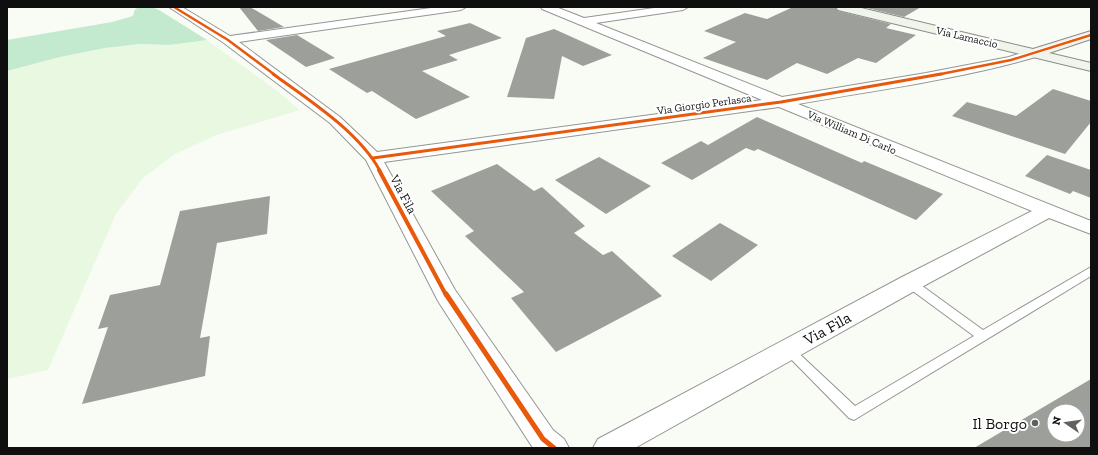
<svg xmlns="http://www.w3.org/2000/svg" width="1098" height="455" font-family="'Zilla Slab',serif">
  <style>
    .farmland { fill: #e9f9e1 }
    .forest { fill: #c3eace }
    .building { fill: #9da09a; fill-rule: evenodd }
    .lines { fill: none; stroke-linecap: round; stroke-linejoin: round }
    .lane-casing { stroke: #949693; stroke-width: 2 }
    .street-casing { stroke: #949693; stroke-width: 2 }
    .secondary-casing { stroke: #8b8c89; stroke-width: 2 }
    .lane { fill: #fefffe; fill-rule: evenodd }
    .street { fill: #fefffe; fill-rule: evenodd }
    .secondary { fill: #eff5eb; fill-rule: evenodd }
    .cycleway-far3-casing { stroke: #fff; stroke-width: 4 }
    .cycleway-far2-casing { stroke: #fff; stroke-width: 5 }
    .cycleway-far1-casing { stroke: #fff; stroke-width: 6 }
    .cycleway-casing { stroke: #fff; stroke-width: 8 }
    .cycleway-far3 { stroke: #e8590c; stroke-width: 2.5 }
    .cycleway-far2 { stroke: #e8590c; stroke-width: 3 }
    .cycleway-far1 { stroke: #e8590c; stroke-width: 4 }
    .cycleway { stroke: #e8590c; stroke-width: 5 }
    .poi-dot { fill: #616260; stroke: #fff; stroke-width: 1.5 }
    .labels { text-anchor: middle; stroke-width: 4; stroke-linejoin: round; paint-order: stroke }
    .far-street-label { font-size: 11px; fill: #0f0f0f; stroke: #fff }
    .street-label { font-size: 13px; fill: #0f0f0f; stroke: #fff }
    .near-street-label { font-size: 16px; fill: #0f0f0f; stroke: #fff }
    .near-poi-label { font-size: 16px; fill: #0f0f0f; stroke: #fff; text-anchor: end }
  </style>
  <rect width="100%" height="100%" fill="#f8fcf5"/>
  <!-- farmland -->
  <path class="farmland" d="M207,40L276,90L300,110L217,135L175,154L143,178L116,214L48,370L7,379V71L60,57L105,48L140,44L169,45Z"/>
  <!-- forest -->
  <path class="forest" d="M140,7H152L159,10L207,40L169,45L140,44L105,48L60,57L7,71V40L112,22L133,16C134,11 135,8 140,7Z"/>
  <!-- building -->
  <g class="building">
    <path d="M239,7H250L284,27L258,31Z"/>
    <path d="M793,7H835L838,11L891,24L886,28L916,35L876,63L858,58L827,74L797,63L767,80L703,58L736,42L704,31L745,13L767,19Z"/>
    <path d="M863,7H921L904,17Z"/>
    <path d="M470,23L502,38L449,55L458,60L422,71L470,97L416,119L372,91L367,93L329,69L446,36L437,31Z"/>
    <path d="M554,29L612,55L583,66L562,56L554,99L507,97L526,38Z"/>
    <path d="M297,35L335,58L306,67L266,40Z"/>
    <path d="M1053,89L1091,101V122L1065,154L952,116L967,102L1016,116Z"/>
    <path d="M757,117L862,163L864,161L943,194L916,220L758,149L754,151L746,148L692,180L661,163L701,141L708,145Z"/>
    <path d="M1047,155L1091,170V198L1073,191L1070,194L1025,176Z"/>
    <path d="M599,157L651,186L606,214L555,180Z"/>
    <path d="M497,164L534,191L542,187L585,226L574,233L603,255L612,251L662,296L556,352L511,298L524,292L465,236L474,231L431,191Z"/>
    <path d="M270,196L267,234L217,243L200,338L210,336L205,376L82,404L108,327L98,329L110,295L160,285L180,211Z"/>
    <path d="M720,223L758,245L711,281L672,256Z"/>
    <path d="M1091,379V448H974ZM1054,411H1078V435H1054Z"/>
  </g>
  <g class="lines">
    <defs>
      <path id="lane" d="M1091,267V276L854,420L849,418L782,350L784,347L788,345L792,347L855,406L974,336L906,286L904,283L906,280H914L983,330Z"/>
      <path id="street" d="M169,7H182L230,36L438,7H466L461,10L239,42L340,117L377,152L762,100L542,9L541,7H556L584,18L661,7H688L683,10L596,23L782,97L926,73L1009,57L1034,49L1039,50L1040,53L1039,56C962,79 876,90 798,104L1091,221V234L1049,218L918,289L635,448H593L598,439L902,277L1032,211L779,107L384,162L455,290L553,430L564,439L569,448H533L438,301L366,160L330,123L224,43Z"/>
      <path id="secondary" d="M836,7H857L1033,49L1091,31V39L1049,53L1091,63V71L838,10Z"/>
    </defs>
    <!-- lane casing -->
    <use href="#lane" class="lane-casing"/>
    <!-- street casing -->
    <use href="#street" class="street-casing"/>
    <!-- secondary casing -->
    <use href="#secondary" class="secondary-casing"/>
    <!-- lane -->
    <use href="#lane" class="lane"/>
    <!-- street -->
    <use href="#street" class="street"/>
    <!-- secondary -->
    <use href="#secondary" class="secondary"/>
    <defs>
      <g id="cycleway-far3">
        <path d="M174,7L228,40L275,75"/>
        <path d="M936,75L1011,60L1091,35"/>
      </g>
      <g id="cycleway-far2">
        <path d="M273,74C309,100 359,132 380,171"/>
        <path d="M373,158L781,102L941,74"/>
      </g>
      <path id="cycleway-far1" d="M379,170L446,295"/>
      <path id="cycleway" d="M446,294L543,439L554,448"/>
    </defs>
    <!-- cycleway-far3 casing -->
    <use href="#cycleway-far3" class="cycleway-far3-casing"/>
    <!-- cycleway-far2 casing -->
    <use href="#cycleway-far2" class="cycleway-far2-casing"/>
    <!-- cycleway-far1 casing -->
    <use href="#cycleway-far1" class="cycleway-far1-casing"/>
    <!-- cycleway casing -->
    <use href="#cycleway" class="cycleway-casing"/>
    <!-- cycleway-far3 -->
    <use href="#cycleway-far3" class="cycleway-far3"/>
    <!-- cycleway-far2 -->
    <use href="#cycleway-far2" class="cycleway-far2"/>
    <!-- cycleway-far1 -->
    <use href="#cycleway-far1" class="cycleway-far1"/>
    <!-- cycleway -->
    <use href="#cycleway" class="cycleway"/>
  </g>
  <!-- markers -->
  <circle class="poi-dot" cx="1035" cy="423" r="4"/>
  <g class="labels">
    <!-- far-street labels -->
    <g class="far-street-label">
      <text transform="translate(967 37) rotate(13)" y="4">Via Lamaccio</text>
      <text transform="translate(704 104) rotate(-8)" y="4">Via Giorgio Perlasca</text>
      <text transform="translate(852 132) rotate(23)" y="4">Via William Di Carlo</text>
    </g>
    <!-- street labels -->
    <g class="street-label">
      <text transform="translate(404 194) rotate(62)" y="5">Via Fila</text>
    </g>
    <!-- near-street labels -->
    <g class="near-street-label">
      <text transform="translate(827 328) rotate(-29)" y="6">Via Fila</text>
    </g>
    <!-- near-poi labels -->
    <g class="near-poi-label">
      <text x="1027" y="429">Il Borgo</text>
    </g>
  </g>
  <!-- border -->
  <rect width="1098" height="455" fill="none" stroke="#0f0f0f" stroke-width="16"/>
  <!-- north arrow -->
  <g transform="translate(1066 423) rotate(283)"><circle r="19" fill="#ffffff" stroke="#9f9f9f"/>
  <path d="M0-3L7 15L0 10L-7 15Z" fill="#616260"/>
  <text y="-6" font-size="11" font-weight="bold" text-anchor="middle" fill="#0f0f0f">N</text>
  </g>
</svg>
